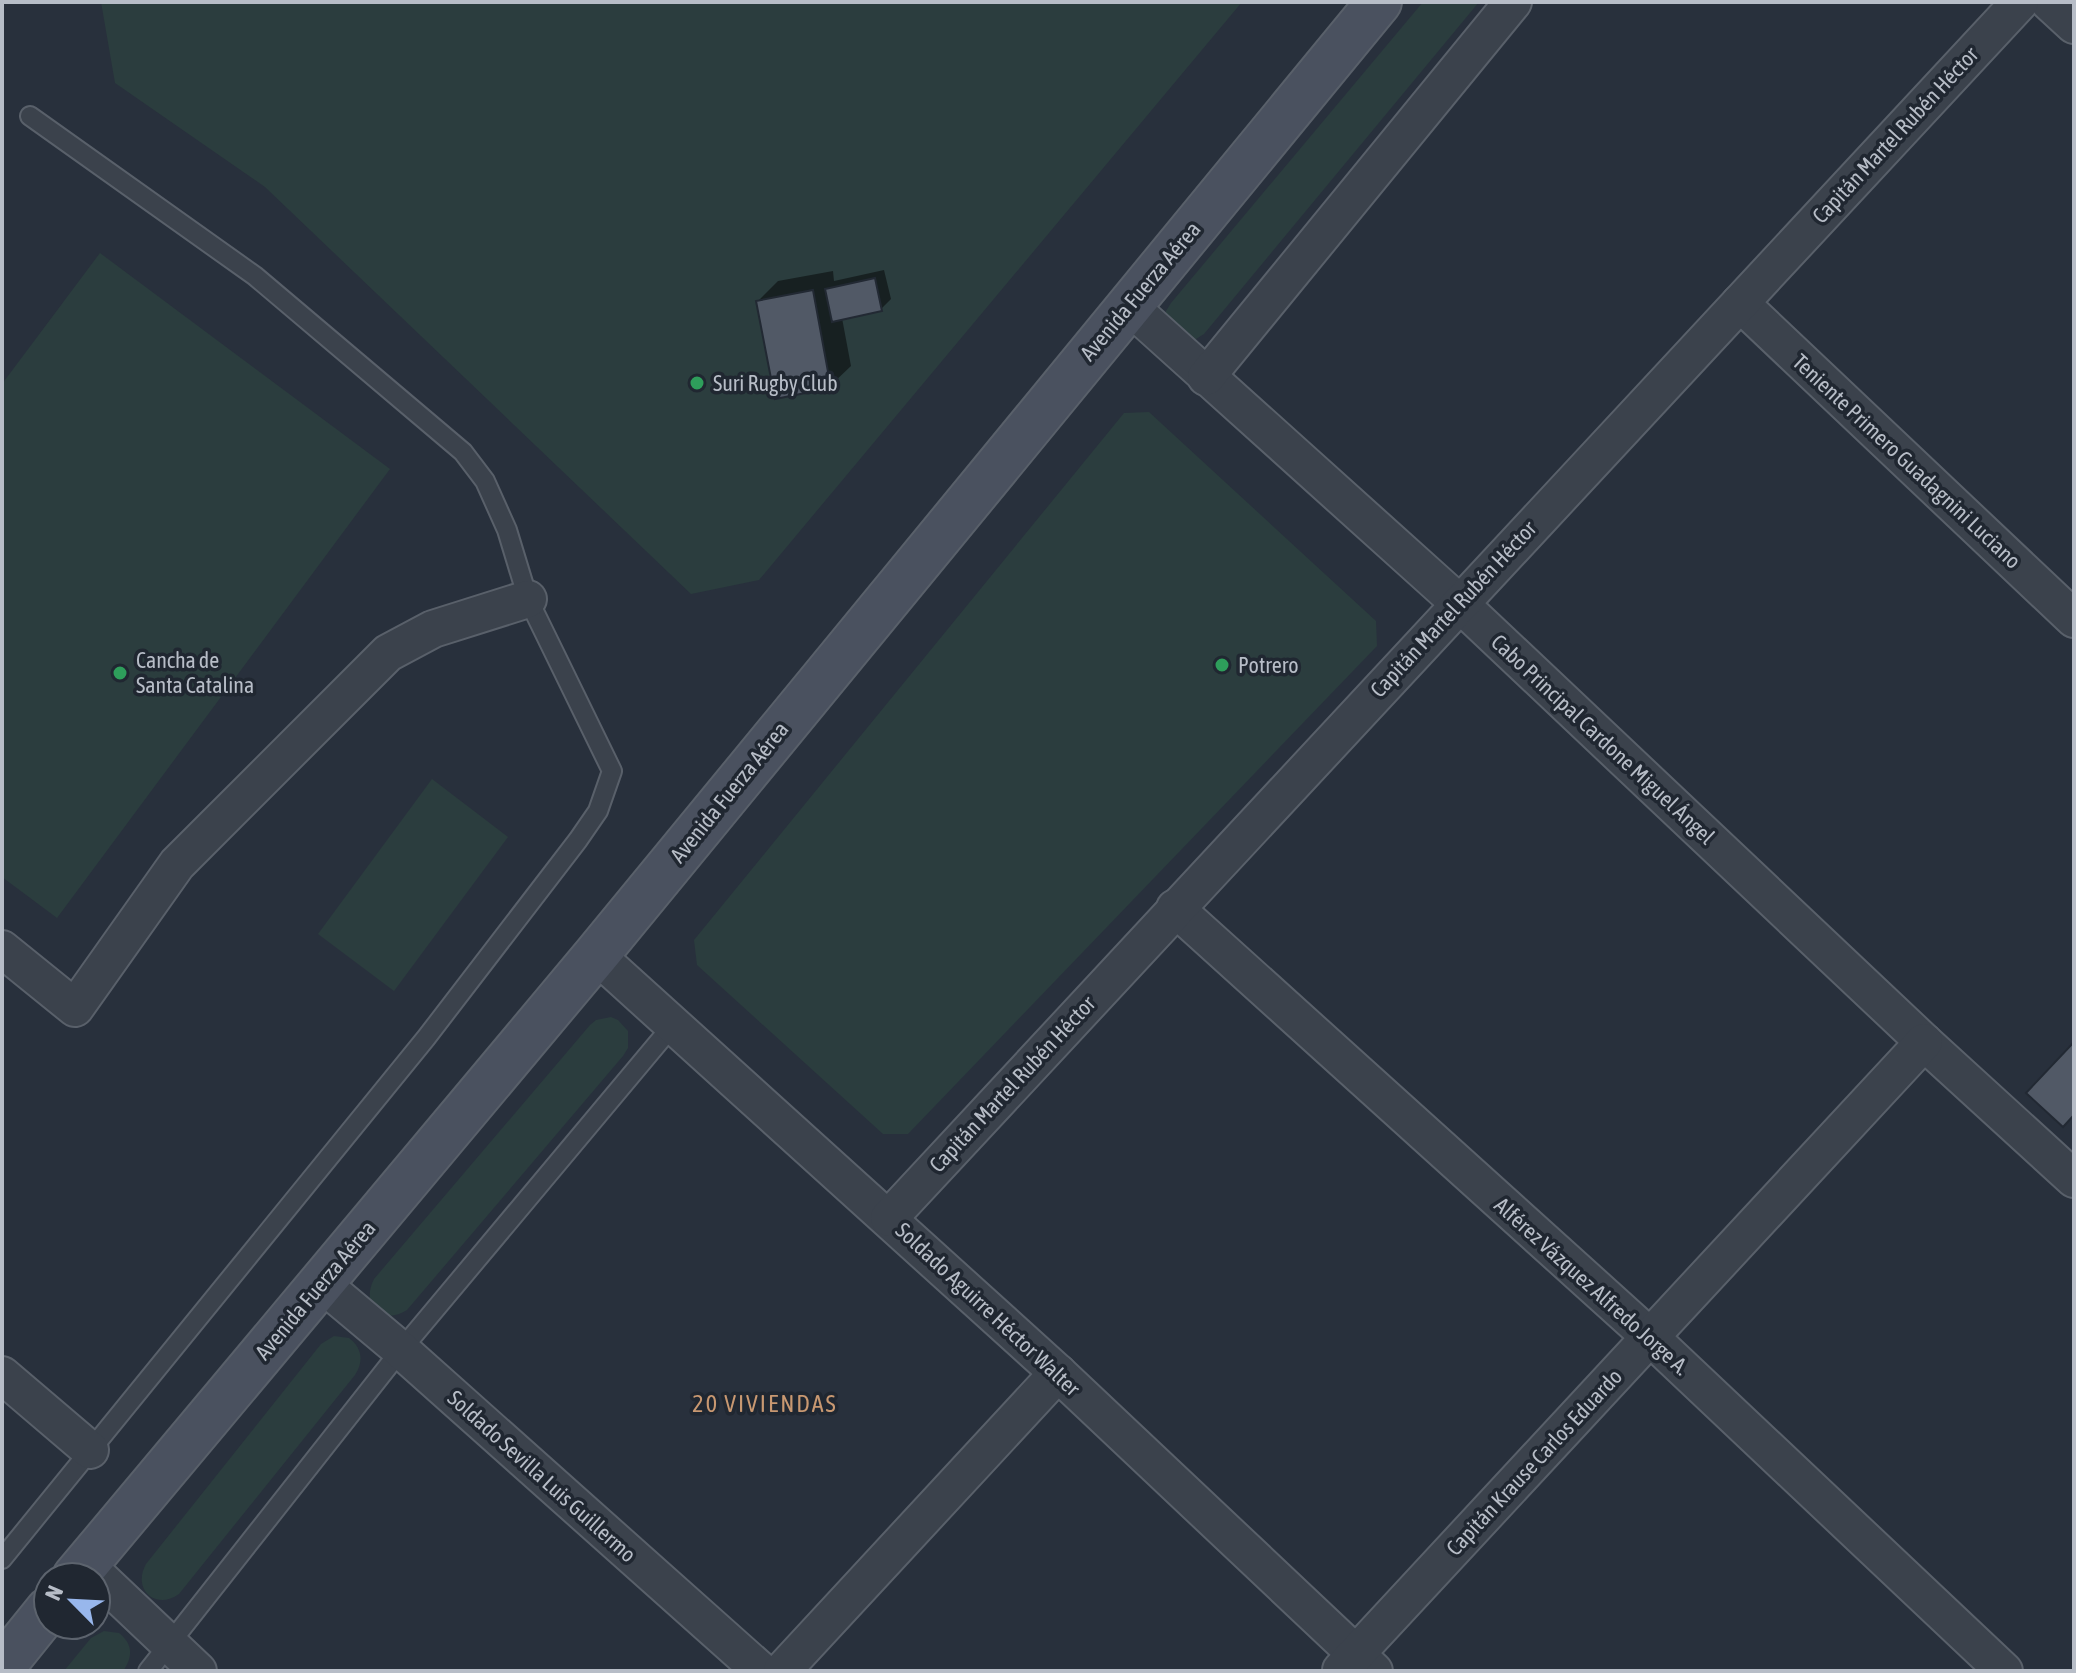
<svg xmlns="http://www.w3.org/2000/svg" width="2076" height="1673" font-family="'Asap Condensed',sans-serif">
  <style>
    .green { fill: #2b3d3e }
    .shadow { fill: #0007 }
    .building { fill: #515966; stroke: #222933; stroke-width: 2 }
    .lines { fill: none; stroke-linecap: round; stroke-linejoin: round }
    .lane-casing { stroke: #59606a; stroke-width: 22 }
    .street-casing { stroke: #59606a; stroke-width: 40 }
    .secondary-casing { stroke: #59606a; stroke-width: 48 }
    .lane { stroke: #3b424c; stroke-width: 18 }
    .street { stroke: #3b424c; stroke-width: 36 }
    .secondary { stroke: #4a515f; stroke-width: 44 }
    .leisure-dot { fill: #2e9e5b; stroke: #202731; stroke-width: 3 }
    .labels { text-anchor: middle; stroke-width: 7; stroke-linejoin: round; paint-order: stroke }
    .street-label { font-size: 22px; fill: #b7bdc7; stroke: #202731 }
    .poi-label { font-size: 22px; fill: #b7bdc7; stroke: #202731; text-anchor: start }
    .neighbourhood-label { font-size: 24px; letter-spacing: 2px; fill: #c89871; stroke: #202731 }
  </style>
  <rect width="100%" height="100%" fill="#28303c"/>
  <!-- green -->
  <g class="green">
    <path d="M101,2H1242L759,580L691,594L265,187L115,83Z"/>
    <path d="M1423,2H1479L1204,334L1196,339L1186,340L1166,322V311L1171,303Z"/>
    <path d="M100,253L390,469L57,918L2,877V384Z"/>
    <path d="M1149,412L1376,621L1377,646L908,1134H883L697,965L694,940L1124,413Z"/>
    <path d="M432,779L508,837L394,991L318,934Z"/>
    <path d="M611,1017L618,1020L628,1031V1048L623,1056L407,1310C383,1326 360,1306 374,1279L590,1025L596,1020Z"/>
    <path d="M334,1336L349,1338C362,1348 364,1361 355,1375L179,1594C155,1611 132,1589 146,1564L321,1344Z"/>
    <path d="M104,1631L119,1633C133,1644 133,1657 123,1671H64L91,1638Z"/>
  </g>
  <!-- shadow -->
  <path class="shadow" d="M884,270L891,299L881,309L842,318L851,366L830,386L758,301L778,281L833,271L834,281Z"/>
  <!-- building -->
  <g class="building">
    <path d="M875,278L882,311L832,322L825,289Z"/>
    <path d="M813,290L831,388L775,399L756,301Z"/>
    <path d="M2074,1042V1115L2063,1127L2026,1093Z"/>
  </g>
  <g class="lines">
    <defs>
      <g id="lane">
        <path d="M2,1559L426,1038L578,840L598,811L612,771L528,599L507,530L485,481L463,452L255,276L30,116"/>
        <path d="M148,1671L401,1350L673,1025"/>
      </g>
      <g id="street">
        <path d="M2049,2L2074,25"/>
        <path d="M1740,303L2074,619"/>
        <path d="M1128,305L1459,603L1924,1042L2074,1179"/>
        <path d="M1206,377L1513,2"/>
        <path d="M1175,908L1650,1337L2004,1671"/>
        <path d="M2,949L75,1008L177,864L388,653L433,629L528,599"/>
        <path d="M596,955L1058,1373L1374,1671"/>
        <path d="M889,1218L2020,2"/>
        <path d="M321,1283L401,1350L761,1671"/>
        <path d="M2,1375L90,1450"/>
        <path d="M85,1564L198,1671"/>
        <path d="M1341,1670L1924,1042"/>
        <path d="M782,1671L1058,1373"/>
      </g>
      <g id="secondary">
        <path d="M75,1577L596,955L1379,2"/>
        <path d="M2,1667L48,1610"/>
      </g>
    </defs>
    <!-- lane casing -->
    <use href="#lane" class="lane-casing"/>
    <!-- street casing -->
    <use href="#street" class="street-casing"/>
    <!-- secondary casing -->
    <use href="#secondary" class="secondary-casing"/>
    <!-- lane -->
    <use href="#lane" class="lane"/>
    <!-- street -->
    <use href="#street" class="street"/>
    <!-- secondary -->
    <use href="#secondary" class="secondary"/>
  </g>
  <!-- markers -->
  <g class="leisure-dot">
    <circle cx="697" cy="383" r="8"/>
    <circle cx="1222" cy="665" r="8"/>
    <circle cx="120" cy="673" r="8"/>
  </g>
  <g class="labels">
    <!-- street labels -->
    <g class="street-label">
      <text transform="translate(1895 135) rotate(-47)" y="8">Capitán Martel Rubén Héctor</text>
      <text transform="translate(1140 291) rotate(-50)" y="8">Avenida Fuerza Aérea</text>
      <text transform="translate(1907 461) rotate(43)" y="8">Teniente Primero Guadagnini Luciano</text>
      <text transform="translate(1453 609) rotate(-47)" y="8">Capitán Martel Rubén Héctor</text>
      <text transform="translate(1603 739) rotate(43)" y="8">Cabo Principal Cardone Miguel Ángel</text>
      <text transform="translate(729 792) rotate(-51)" y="8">Avenida Fuerza Aérea</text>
      <text transform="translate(1012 1084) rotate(-47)" y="8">Capitán Martel Rubén Héctor</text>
      <text transform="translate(1592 1286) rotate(42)" y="8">Alférez Vázquez Alfredo Jorge A.</text>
      <text transform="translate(315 1290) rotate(-50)" y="8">Avenida Fuerza Aérea</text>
      <text transform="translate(988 1309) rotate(43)" y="8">Soldado Aguirre Héctor Walter</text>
      <text transform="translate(1534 1462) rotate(-47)" y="8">Capitán Krause Carlos Eduardo</text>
      <text transform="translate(542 1476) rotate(42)" y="8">Soldado Sevilla Luis Guillermo</text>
    </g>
    <!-- poi labels -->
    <g class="poi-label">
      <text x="713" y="391">Suri Rugby Club</text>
      <text x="136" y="668">Cancha de<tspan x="136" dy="25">Santa Catalina</tspan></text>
      <text x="1238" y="673">Potrero</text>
    </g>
    <!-- neighbourhood labels -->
    <g class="neighbourhood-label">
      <text x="765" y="1412">20 VIVIENDAS</text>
    </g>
  </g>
  <!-- border -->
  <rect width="2076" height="1673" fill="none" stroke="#b7bdc7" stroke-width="8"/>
  <!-- north arrow -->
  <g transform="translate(72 1601) rotate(294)"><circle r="38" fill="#202731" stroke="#5c636d" stroke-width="2"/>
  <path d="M0-6L14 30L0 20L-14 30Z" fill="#98b7ec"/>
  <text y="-12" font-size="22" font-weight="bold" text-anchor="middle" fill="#b7bdc7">N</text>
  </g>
</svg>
